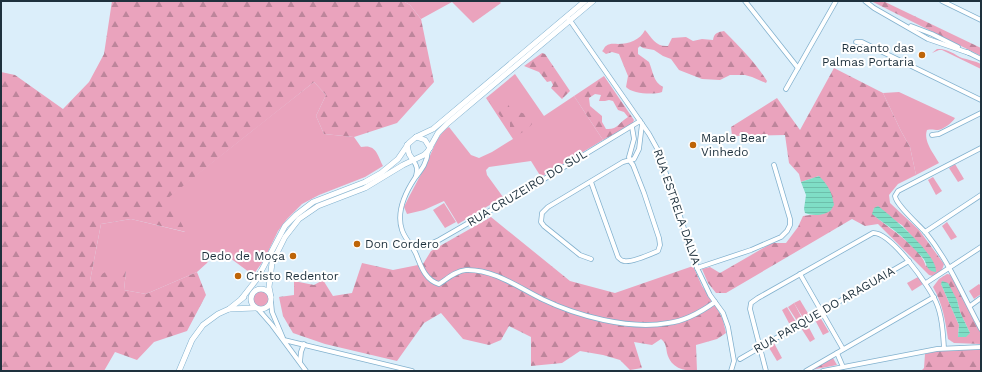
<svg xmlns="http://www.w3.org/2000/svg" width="982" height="372" font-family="'Work Sans',sans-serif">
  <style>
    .green { fill: #eaa3bd }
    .forest { fill: url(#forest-firs); fill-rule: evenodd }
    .water { fill: url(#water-rules) }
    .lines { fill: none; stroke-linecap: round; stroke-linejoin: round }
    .minor-casing { stroke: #82b1ce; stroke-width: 5.5 }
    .major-casing { stroke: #82b1ce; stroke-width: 6 }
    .minor { stroke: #fff; stroke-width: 4 }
    .major { stroke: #fff; stroke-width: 5 }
    .poi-dot { fill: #be6407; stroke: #fff; stroke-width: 1.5 }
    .labels { text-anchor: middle; stroke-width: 4; stroke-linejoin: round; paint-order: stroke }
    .poi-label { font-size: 12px; fill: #1e313d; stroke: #fff; text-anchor: start }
    .street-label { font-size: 12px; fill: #1e313d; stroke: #fff }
  </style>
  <defs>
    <pattern id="forest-firs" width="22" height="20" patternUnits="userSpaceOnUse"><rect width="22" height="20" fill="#eaa3bd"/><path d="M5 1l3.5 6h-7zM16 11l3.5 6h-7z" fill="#bd859b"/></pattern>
    <pattern id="water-rules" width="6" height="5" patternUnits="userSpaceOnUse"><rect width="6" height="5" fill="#7fdec6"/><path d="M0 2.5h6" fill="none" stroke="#6dbfab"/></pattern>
  </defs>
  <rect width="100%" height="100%" fill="#dbeefa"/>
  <!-- green -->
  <g class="green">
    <path d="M403,1H499L501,3L473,23L452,2L421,19L410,5Z"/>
    <path d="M937,49C947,48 954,54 962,58C969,60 975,61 981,64V69L942,50H939L932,53Z"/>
    <path d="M515,74L544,116L574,96L603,140L541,177L531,161L489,167L486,170L487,175L503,197L458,224L444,201L424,210L407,214L404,207C411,192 419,179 426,164C433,152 436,135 449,127L471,155L479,158L492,152L513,139L486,98Z"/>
    <path d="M314,82L326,95L316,116L324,134L354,137L361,147C376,144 377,154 383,166L365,177L319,195L302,204L287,219L278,231L264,260L253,275L226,255L215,252L207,263L197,272L146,294L124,290L126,271L90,281L101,224L131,219L185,232L167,198Z"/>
    <path d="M899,92L955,118C952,123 944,129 938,130C934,130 932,129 927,130C923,141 934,154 939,163L916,175L910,147L901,131L883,93Z"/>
    <path d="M955,164L964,179L958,182L949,168Z"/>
    <path d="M933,177L942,191L936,195L928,180Z"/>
    <path d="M444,203L456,222L445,228L433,210Z"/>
    <path d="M947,222L957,237L951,240L942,226Z"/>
    <path d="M918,277L923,284L912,291L907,283Z"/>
    <path d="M979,284L981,286V294L974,299L969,291Z"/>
    <circle cx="261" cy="299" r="8"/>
    <path d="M800,300L809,315L803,318L794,303Z"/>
    <path d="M794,303L802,318L797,321L788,307Z"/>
    <path d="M787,307L796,322L790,325L782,310Z"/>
    <path d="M820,317L829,332L823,335L815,320Z"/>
    <path d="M807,324L815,339L810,342L801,328Z"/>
    <path d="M774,343L782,358L777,361L768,346Z"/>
  </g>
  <!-- forest -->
  <g class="forest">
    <path d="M112,1H403L410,5L421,19L434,82L397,123L354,137L324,134L316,116L326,95L314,82L168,198L186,232L131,219L101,224L90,281L112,268L126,271L124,290L146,294L197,272L206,295L187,331L154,342L137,360L115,352L104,371H1V72L15,75L63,109L89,82L104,54Z"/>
    <path d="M871,1H883L981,48V56Z"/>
    <path d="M645,30C652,38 656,47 668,46L672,38L686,37L693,41L702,39L713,40C714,33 718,32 724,31C740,47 755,62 767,81L766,83L752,77L745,75H730L720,80L702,79L679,70L671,59L663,56L654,50L643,48L640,46L638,48V54L649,62C653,71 653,82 663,87L662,92C654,95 632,94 626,87L628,76L619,54L612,52L606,54L602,51C603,51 605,46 606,46C610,43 614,44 618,44C629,44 640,40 645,30Z"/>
    <path d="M542,53L545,54L570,91L562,99L551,88L553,85L551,81L547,82L539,72L524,66Z"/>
    <path d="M834,68L883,93L901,131L910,147L916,175L898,184L889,195L890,203L919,230L944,264L942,270L933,276L929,275L878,224L865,226L852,219L726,293H716L708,283L702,269L710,267L720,273L772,243H786L798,227L803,216L824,213L831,210L819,176L801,182L799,174L789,163L785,135L732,136L731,127L777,98L800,130ZM874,208L902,225L929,256L926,267C921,246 888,229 873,214Z"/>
    <path d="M604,76L634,120L632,125L603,140L574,96ZM595,94L601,95L599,101H605L609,100L613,101L618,110L624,112L628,117C618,123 618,130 606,129L602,122V116L590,106L589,98Z"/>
    <path d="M493,96C503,100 513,104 511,117L505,122L487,99Z"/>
    <path d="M519,112L529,115L532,124L527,130L519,134L510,127V122Z"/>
    <path d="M491,217L570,281L615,293L693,266L702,286L717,308L723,320L726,333L717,339L696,345L697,371C683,371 671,368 667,353C666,347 666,343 661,339L652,345L634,342L642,368L630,370L620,360L603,355L580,351L562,363L531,366V337L509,326L501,340L489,345L463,339L441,313L424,323L397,361L325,344L293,333L283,316L279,297L294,295V281L314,285L323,280L333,296L352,293L362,263L393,270L423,264L431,251Z"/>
    <path d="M947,274L953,275L974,320L981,331V344L954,343L948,339C945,319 943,305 933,287L939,279ZM941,284L957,300L960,312L970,333L958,337L959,325Z"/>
    <path d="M974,348L981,349V371H921L924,368L925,354L935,351Z"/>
    <path d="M833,358L837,365L811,370Z"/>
  </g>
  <!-- water -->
  <g class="water">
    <path d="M819,176C828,185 832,192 834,205C834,205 831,210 831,210C825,216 812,216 805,213L804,209L806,195L801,182Z"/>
    <path d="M878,206C891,216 938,255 936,272C925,271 928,263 922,257C915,250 908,242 900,235C891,227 881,222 872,214L874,208Z"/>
    <path d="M942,281L948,283L957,300L960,312L970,333L966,337H958L959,325L941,284Z"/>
  </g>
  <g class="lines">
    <defs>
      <g id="minor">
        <path d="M745,1L798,68"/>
        <path d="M865,1L874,8L928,39L969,53"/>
        <path d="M942,1L981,20"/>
        <path d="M569,19L649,134L659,152L697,268L710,295L723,313L728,327L734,361L731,371"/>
        <path d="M911,26L932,34L958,47"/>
        <path d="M856,42H862L981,100"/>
        <path d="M967,52L981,59"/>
        <path d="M786,89L836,1"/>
        <path d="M932,135L939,134L981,113"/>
        <path d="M981,148L898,191L895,196C896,205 919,225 926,233C950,263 963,296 981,329"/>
        <path d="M428,151C427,163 422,169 415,178C405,193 396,212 402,230C405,239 412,245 416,254C421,266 425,280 439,284C447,279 455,271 466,270C493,269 518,287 542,299C577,316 629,330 668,323C686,321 701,312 715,302"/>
        <path d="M413,160C417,166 418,169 416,176"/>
        <path d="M591,182L618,257C620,259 621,261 624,261C631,263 651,254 658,251L660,245L659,238L644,193L633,165L630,161L629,157L634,139L632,127"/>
        <path d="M925,232L981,195"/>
        <path d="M412,245C423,247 429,245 439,240L531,187L640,121"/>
        <path d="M591,259L580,255L544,226L541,222L542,213L548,207L623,162L634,159L639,149L642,124"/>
        <path d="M697,268L751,250L781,237L787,231L790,225V219L774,165"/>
        <path d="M800,274L843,349"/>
        <path d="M926,283L981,247"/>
        <path d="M271,301L272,312L283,338"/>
        <path d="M970,306L981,298"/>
        <path d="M258,309L272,325L306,371"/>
        <path d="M284,340L412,371"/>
        <path d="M837,353L843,367"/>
        <path d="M740,359L909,261"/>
        <path d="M300,362L301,352L304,344"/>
        <path d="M766,371L750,309L751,303L758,298L873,233C891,232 929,286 936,302C942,315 943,333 944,348"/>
        <path d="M806,371L934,297"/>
        <path d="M823,371L937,349L981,347"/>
      </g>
      <g id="major">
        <path d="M416,137L425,140L430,148"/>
        <path d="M407,145L409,154L413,160"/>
        <circle cx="261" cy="299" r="10"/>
        <path d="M271,297L269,287L272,263L285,237L299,219L318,206L365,188L403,165L424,155L428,151L438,133L448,123L593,1"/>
        <path d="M242,298L257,279L285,226L296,215L313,202L365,182L381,173L398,159L409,143L416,137L433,129L585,1"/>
        <path d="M229,309L244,297"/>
        <path d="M179,371L192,340L203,325L218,314L229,309L255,308"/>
      </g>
    </defs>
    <!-- minor casing -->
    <use href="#minor" class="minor-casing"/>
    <!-- major casing -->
    <use href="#major" class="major-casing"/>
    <!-- minor -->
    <use href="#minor" class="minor"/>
    <!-- major -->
    <use href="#major" class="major"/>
  </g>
  <!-- markers -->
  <g class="poi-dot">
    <circle cx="922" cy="55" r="4"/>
    <circle cx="693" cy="145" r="4"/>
    <circle cx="357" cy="244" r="4"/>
    <circle cx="293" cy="256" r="4"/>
    <circle cx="238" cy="276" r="4"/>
  </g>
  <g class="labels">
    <!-- poi labels -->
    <g class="poi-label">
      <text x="914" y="52" text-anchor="end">Recanto das<tspan x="914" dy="14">Palmas Portaria</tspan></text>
      <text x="701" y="142">Maple Bear<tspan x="701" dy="14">Vinhedo</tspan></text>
      <text x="365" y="248">Don Cordero</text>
      <text x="285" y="260" text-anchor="end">Dedo de Moça</text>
      <text x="246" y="280">Cristo Redentor</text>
    </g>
    <!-- street labels -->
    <g class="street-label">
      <text transform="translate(527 188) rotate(-31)" y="4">RUA CRUZEIRO DO SUL</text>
      <text transform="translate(677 207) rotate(71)" y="4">RUA ESTRELA DALVA</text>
      <text transform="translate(824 310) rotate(-30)" y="4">RUA PARQUE DO ARAGUAIA</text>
    </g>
  </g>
  <!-- border -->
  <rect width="982" height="372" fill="none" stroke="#1e313d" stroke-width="4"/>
</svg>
